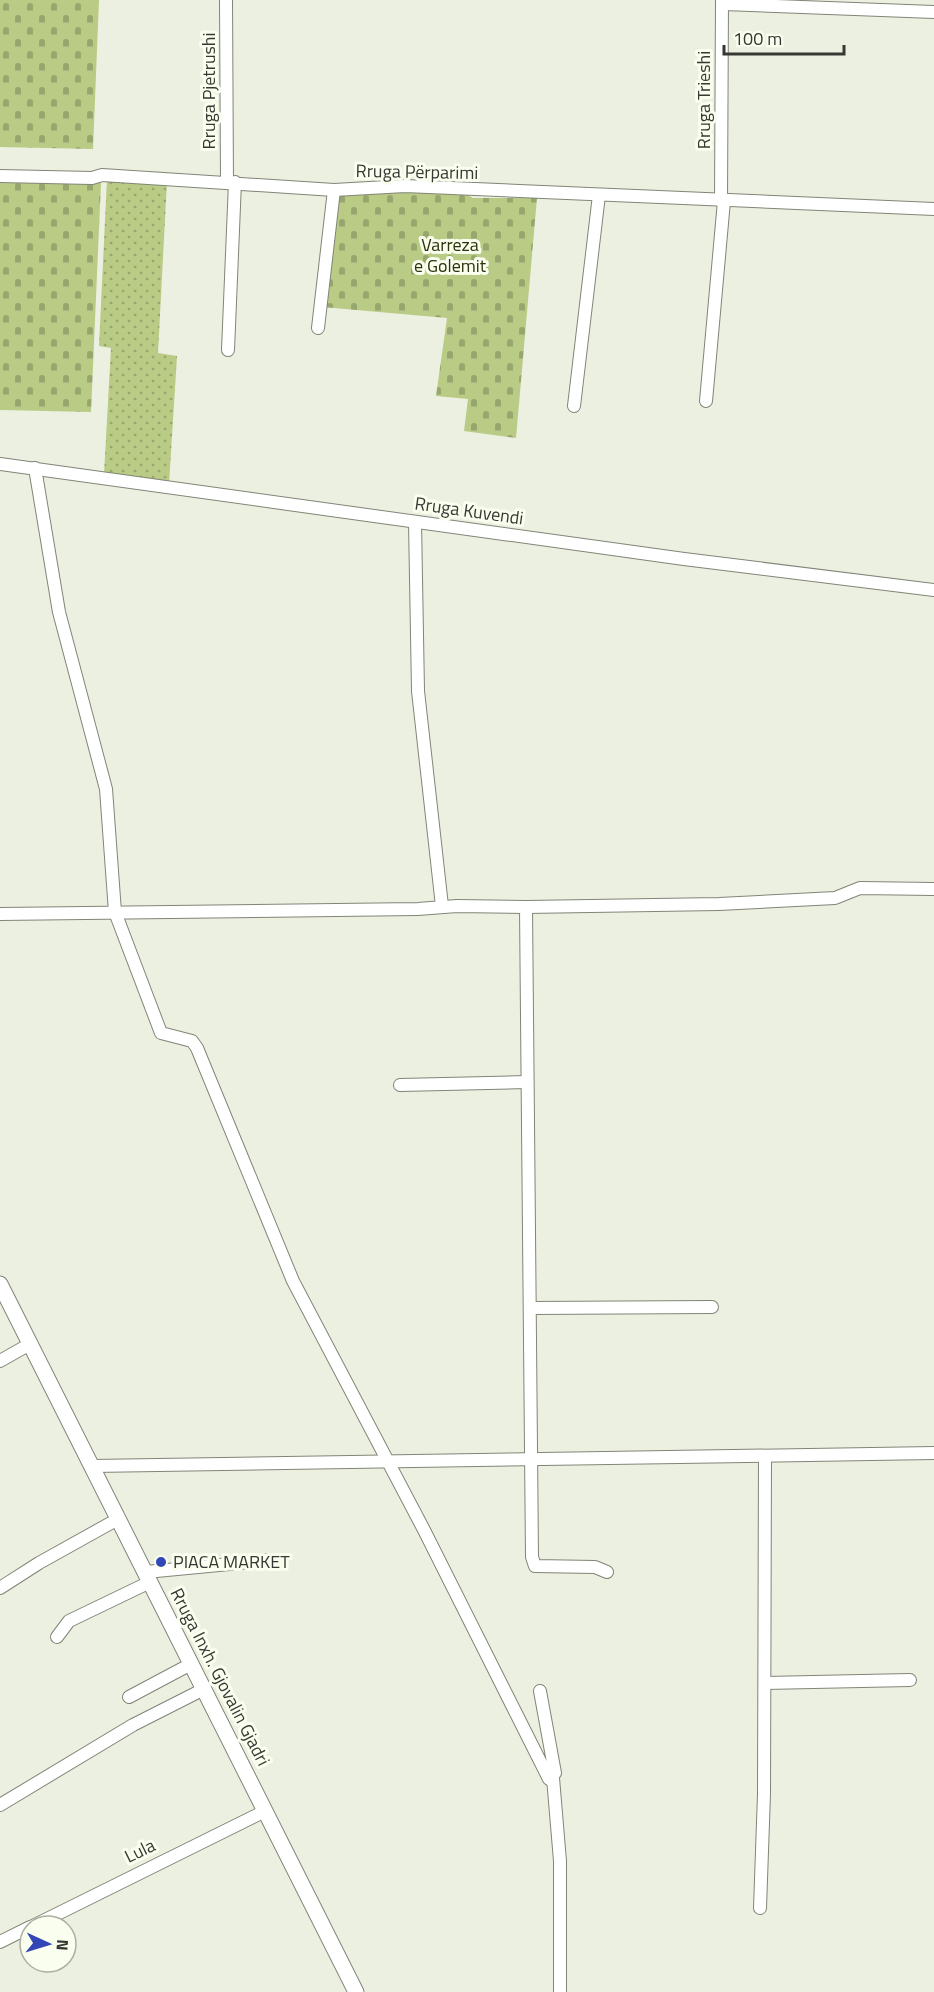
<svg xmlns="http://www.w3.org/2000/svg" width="934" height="1992" font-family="'Titillium Web',sans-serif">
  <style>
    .green { fill: url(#green-dots) }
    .cemetery { fill: url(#cemetery-stones) }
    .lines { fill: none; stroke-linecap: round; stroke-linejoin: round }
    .minor-casing { stroke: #818577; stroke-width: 14 }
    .major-casing { stroke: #818577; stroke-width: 17 }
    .minor { stroke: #fff; stroke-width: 12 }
    .major { stroke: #fff; stroke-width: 15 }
    .poi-dot { fill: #3246b7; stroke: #f9feee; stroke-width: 2 }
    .labels { text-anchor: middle; stroke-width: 6; stroke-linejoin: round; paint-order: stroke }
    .street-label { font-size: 18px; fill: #373833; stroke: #f9feee }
    .park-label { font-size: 18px; fill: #2b330c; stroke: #f9feee }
    .poi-label { font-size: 18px; fill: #373833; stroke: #f9feee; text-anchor: start }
  </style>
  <defs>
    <pattern id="green-dots" width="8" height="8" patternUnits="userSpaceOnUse" patternTransform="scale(1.5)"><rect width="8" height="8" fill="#b9cb84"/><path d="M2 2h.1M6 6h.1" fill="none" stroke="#97a66d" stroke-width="1.8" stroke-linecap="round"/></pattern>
    <pattern id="cemetery-stones" width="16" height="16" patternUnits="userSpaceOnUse" patternTransform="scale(1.5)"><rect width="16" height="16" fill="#b9cb84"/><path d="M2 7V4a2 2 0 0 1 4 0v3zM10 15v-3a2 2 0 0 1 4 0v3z" fill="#97a66d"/></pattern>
  </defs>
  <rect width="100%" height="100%" fill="#ecf0e1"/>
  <!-- green -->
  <path class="green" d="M107,179L167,181L158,353L177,356L169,484L104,474L111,348L99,346Z"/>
  <!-- cemetery -->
  <g class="cemetery">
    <path d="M0,0H99L93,149L0,147Z"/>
    <path d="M0,180L101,183L91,412L0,410Z"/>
    <path d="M365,193H464L473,198H537L516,438L464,431L468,399L436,396L447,318L322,307L336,195Z"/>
  </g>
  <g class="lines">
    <defs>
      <g id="minor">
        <path d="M226,0L227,181"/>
        <path d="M723,4L934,12"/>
        <path d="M0,176L92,178L102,175L334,190L405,186L934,209"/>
        <path d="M721,201L722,0"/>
        <path d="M318,328L334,190"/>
        <path d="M228,350L235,182"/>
        <path d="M706,401L724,201"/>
        <path d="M574,406L599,195"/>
        <path d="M0,464L684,559L934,590"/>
        <path d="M35,468L59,612L106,789L115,912L161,1033L192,1041L197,1048L293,1281L424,1530L549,1779L555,1773L540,1691"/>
        <path d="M415,522L418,691L442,906"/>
        <path d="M526,907L719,904L835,898L860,888L934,889"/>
        <path d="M0,914L418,909L457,906L526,907L532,1557L535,1566L595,1567L607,1572"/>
        <path d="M400,1085L526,1082"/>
        <path d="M530,1308L712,1307"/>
        <path d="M0,1361L30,1344"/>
        <path d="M92,1466L934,1453"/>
        <path d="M146,1572L271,1560"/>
        <path d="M0,1588L39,1563L118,1519"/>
        <path d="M57,1637L69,1621L150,1582"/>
        <path d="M765,1683L910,1680"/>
        <path d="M129,1697L191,1664"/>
        <path d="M553,1778L560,1861V1992"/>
        <path d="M0,1805L133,1725L204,1689"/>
        <path d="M760,1908L764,1794L765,1456"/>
        <path d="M33,1926L265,1811"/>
        <path d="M0,1942L30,1927"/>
      </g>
      <path id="major" d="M0,1284L356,1992"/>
    </defs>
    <!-- minor casing -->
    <use href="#minor" class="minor-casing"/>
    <!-- major casing -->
    <use href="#major" class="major-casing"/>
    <!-- minor -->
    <use href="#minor" class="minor"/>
    <!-- major -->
    <use href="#major" class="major"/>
  </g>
  <!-- markers -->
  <circle class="poi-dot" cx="161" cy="1562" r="6"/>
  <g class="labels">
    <!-- street labels -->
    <g class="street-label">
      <text transform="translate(209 91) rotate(-90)" y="6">Rruga Pjetrushi</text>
      <text transform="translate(704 100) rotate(-90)" y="6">Rruga Trieshi</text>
      <text transform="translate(417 172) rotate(1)" y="6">Rruga Përparimi</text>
      <text transform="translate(469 511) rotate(8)" y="6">Rruga Kuvendi</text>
      <text transform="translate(220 1677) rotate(63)" y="6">Rruga Inxh. Gjovalin Gjadri</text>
      <text transform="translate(140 1851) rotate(-26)" y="6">Lula</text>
    </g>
    <!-- park labels -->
    <g class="park-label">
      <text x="450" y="251">Varreza<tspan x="450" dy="21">e Golemit</tspan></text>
    </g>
    <!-- poi labels -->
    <g class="poi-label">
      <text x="173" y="1568">PIACA MARKET</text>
    </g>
  </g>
  <!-- north arrow -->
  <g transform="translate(48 1944) rotate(94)"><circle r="28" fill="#f9feee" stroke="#abafa3" stroke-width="1.5"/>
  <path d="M0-4.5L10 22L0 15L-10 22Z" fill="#3246b7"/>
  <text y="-9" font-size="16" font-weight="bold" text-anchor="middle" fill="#373833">N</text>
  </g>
  <!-- scale -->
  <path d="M724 45v9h120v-9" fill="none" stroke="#373833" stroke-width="3"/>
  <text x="733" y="45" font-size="18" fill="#373833" stroke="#f9feee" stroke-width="4.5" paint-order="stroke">100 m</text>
</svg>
